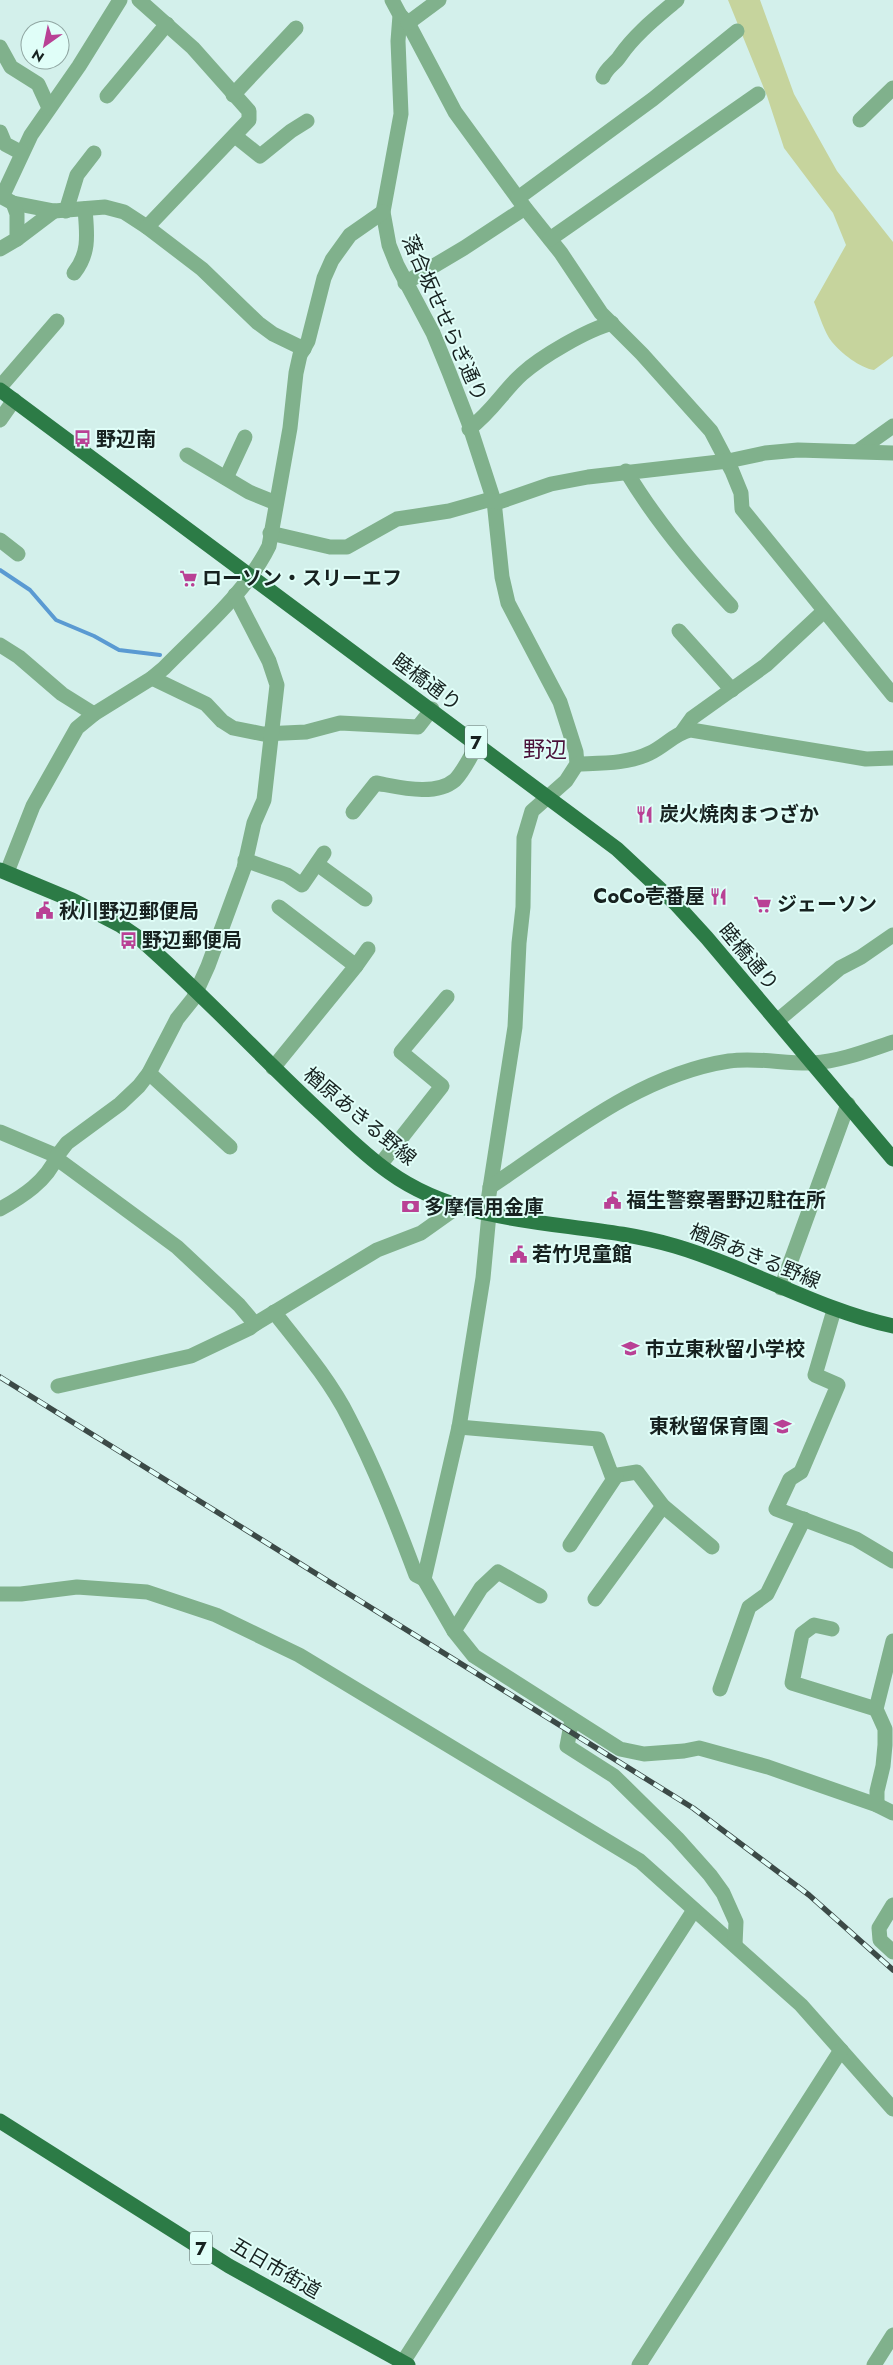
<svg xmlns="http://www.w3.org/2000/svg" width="893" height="2365" font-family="Jost,'Noto Sans JP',sans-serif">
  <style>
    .green { fill: #c6d49d }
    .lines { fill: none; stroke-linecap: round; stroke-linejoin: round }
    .stream { stroke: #5a9ad2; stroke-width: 4 }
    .minor { stroke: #80b18c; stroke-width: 15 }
    .major { stroke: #2c7b46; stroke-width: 15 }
    .rail-casing { stroke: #3c4a47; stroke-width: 5.5 }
    .rail { stroke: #e0fef8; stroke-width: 4; stroke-dasharray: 11; stroke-linecap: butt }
    .labels { text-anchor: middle; stroke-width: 4; stroke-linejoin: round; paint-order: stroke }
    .shield { fill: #e0fef8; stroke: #536461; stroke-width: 1 }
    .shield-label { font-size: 19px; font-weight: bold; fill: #172220 }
    .street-label { font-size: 20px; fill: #172220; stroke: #e0fef8 }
    .poi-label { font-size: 20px; font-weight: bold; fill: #172220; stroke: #e0fef8; text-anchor: start }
    .quarter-label { font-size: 22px; fill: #4a1039; stroke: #e0fef8 }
  </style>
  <rect width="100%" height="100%" fill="#d3f0eb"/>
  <!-- green -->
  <path class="green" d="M728,0H760L794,94L837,171L893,242V356L874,370C860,368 841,353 832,342C824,332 819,314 814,302L846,245L833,213L784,148L767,96Z"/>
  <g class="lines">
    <!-- stream -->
    <path class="stream" d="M0,570L30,590L56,620L94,636L119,650L160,655"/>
    <!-- minor -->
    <g class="minor">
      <path d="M120,0L79,66L31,135L2,197L13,203L54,211L105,207L124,212L147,227L202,269L258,323L273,334L304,349"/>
      <path d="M139,0L193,48L249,111V120L147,227"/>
      <path d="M392,0L400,15L398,41L401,114L383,212L389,245L397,265L433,333L449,372L468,421L494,501L502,577L508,603L560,702L576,752L577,764L566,781L532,811L524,838L523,907L519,943L515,1027L488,1201L489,1214L483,1278L459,1427L424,1579L454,1631L474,1656L620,1749L644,1754L684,1751L699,1748L768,1767L877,1805L893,1813"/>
      <path d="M400,15L408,23L455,112L525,208L561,253L601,313L642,354L711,431L732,471L741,493L742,509L893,695"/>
      <path d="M408,23L439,0"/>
      <path d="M0,47L11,67L38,84L49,108"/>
      <path d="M603,77C607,67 615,64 620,56C635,34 657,17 677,0"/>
      <path d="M233,95L296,28"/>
      <path d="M107,96L167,24"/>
      <path d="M860,120L893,88"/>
      <path d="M0,132L5,144L22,153"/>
      <path d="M235,136L260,156L291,131L307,121"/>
      <path d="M518,198L653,99L737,31"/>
      <path d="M66,211L77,175L94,153"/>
      <path d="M17,239L54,211"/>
      <path d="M550,239L758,94"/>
      <path d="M0,249L17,239V214L13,203"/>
      <path d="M74,273C90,253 87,234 85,209"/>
      <path d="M405,283L464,248L525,208"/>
      <path d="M0,387L57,321"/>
      <path d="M0,420L14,400"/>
      <path d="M469,429C493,411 503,391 522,374C542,356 587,330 612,323"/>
      <path d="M858,451L893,426"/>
      <path d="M187,455L249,492L276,503"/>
      <path d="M626,471C656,521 691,563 731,606"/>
      <path d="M226,478L245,437"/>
      <path d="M270,533L330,547H347L397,519L449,511L488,500L499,502L551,484L588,477L728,461L765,453L798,450L893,453"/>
      <path d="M0,540L18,554"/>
      <path d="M679,631L732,690"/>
      <path d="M0,645L19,657L62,694L94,714"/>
      <path d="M152,678L206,704L222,721L233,728L263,734L306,732L340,723L418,727L432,709"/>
      <path d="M682,732L692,718L766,665L824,611"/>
      <path d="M577,764C601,763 628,764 650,753C665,746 675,733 691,730L866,759L893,758"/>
      <path d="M353,812L376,783C399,787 435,797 455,780C464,771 471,755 478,744"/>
      <path d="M245,860L287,875L302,885L324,853"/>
      <path d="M317,864L365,899"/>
      <path d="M7,872L33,806L77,728L94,714L152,678L164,668C201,630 246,593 269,546L290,428L296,373L300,355L308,341L324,278L332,260L350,235L383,212"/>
      <path d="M356,966L368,949"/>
      <path d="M777,1021L840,968L861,957L893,935"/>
      <path d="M273,1068L356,966L279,907"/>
      <path d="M149,1073L230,1147"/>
      <path d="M0,1132L57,1156L67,1143L120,1104L139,1086L149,1073L177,1019L193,999L208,966L244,868L254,823L264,800L277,685L269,661L235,595"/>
      <path d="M380,1165L442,1086L401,1052L447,997"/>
      <path d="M490,1187C564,1138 638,1075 729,1061C757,1057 785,1064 813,1063C841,1061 866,1051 893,1042"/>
      <path d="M0,1209C22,1197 47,1181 57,1156L60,1161L177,1247L239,1305L255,1324L250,1328L191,1356L58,1386"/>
      <path d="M781,1288L848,1104"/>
      <path d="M834,1310L815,1375L838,1385L801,1472L790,1479L776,1509L856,1539L893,1561"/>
      <path d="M274,1312C300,1345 330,1380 349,1418C375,1468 396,1522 416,1575L424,1579"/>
      <path d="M255,1324L377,1250L421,1233L459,1206"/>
      <path d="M459,1427L598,1439L612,1476L637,1472L663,1506L712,1547"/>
      <path d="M570,1545L616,1476"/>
      <path d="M0,1594H21L77,1587L147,1592L216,1615L299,1655L640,1861L801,2005L893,2109"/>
      <path d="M595,1599L663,1506"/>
      <path d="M832,1629L814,1625L802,1634L792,1683L876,1709"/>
      <path d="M454,1631L481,1588L498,1572L540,1596"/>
      <path d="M720,1689L749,1607L767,1594L804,1519"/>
      <path d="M572,1719L567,1746L614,1776L677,1838L710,1875L723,1893L736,1922L735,1945"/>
      <path d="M877,1805V1791L883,1766L885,1745V1729L876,1709L893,1641"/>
      <path d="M893,1905L879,1928L880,1940L893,1952"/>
      <path d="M401,2365L694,1910"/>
      <path d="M639,2365L841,2050"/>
      <path d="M874,2365L893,2335"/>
    </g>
    <!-- major -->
    <g class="major">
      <path d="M0,390L617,849L676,904L707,938L893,1159"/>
      <path d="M0,870L72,900L120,925L139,938C201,992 256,1052 316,1108C340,1130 363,1154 389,1172C472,1232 581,1218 675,1246C750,1268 816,1309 893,1326"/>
      <path d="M0,2121L229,2266L408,2365"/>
    </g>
    <defs>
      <path id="rail" d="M0,1377L693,1808L809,1895L893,1970"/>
    </defs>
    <!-- rail casing -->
    <use href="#rail" class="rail-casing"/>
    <!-- rail -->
    <use href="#rail" class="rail"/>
  </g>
  <!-- icons -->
  <defs>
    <symbol id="bus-bare" viewBox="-9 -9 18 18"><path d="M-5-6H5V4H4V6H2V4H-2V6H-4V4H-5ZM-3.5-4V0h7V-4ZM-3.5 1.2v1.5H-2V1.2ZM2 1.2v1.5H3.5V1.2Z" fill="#b94195" stroke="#e0fef8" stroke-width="2.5" paint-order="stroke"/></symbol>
    <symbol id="supermarket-bare" viewBox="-9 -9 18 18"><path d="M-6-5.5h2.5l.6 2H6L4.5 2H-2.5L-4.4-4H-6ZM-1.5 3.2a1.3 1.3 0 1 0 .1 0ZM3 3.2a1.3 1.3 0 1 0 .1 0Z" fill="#b94195" stroke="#e0fef8" stroke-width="2.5" paint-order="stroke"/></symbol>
    <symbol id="restaurant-bare" viewBox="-9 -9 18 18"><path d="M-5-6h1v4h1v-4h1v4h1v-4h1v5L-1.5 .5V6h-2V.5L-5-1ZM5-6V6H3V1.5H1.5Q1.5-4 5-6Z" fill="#b94195" stroke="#e0fef8" stroke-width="2.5" paint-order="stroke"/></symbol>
    <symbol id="civic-bare" viewBox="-9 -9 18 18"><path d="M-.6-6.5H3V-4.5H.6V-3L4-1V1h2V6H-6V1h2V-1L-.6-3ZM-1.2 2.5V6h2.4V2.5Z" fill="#b94195" stroke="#e0fef8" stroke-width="2.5" paint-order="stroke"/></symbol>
    <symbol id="bank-bare" viewBox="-9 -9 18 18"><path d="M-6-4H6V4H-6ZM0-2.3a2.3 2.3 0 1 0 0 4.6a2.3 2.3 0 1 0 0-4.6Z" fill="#b94195" stroke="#e0fef8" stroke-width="2.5" paint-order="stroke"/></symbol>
    <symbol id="school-bare" viewBox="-9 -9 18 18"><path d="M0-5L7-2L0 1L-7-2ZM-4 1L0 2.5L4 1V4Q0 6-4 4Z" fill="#b94195" stroke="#e0fef8" stroke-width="2.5" paint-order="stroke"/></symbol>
  </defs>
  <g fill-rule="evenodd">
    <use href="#bus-bare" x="70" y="426" width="25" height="25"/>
    <use href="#supermarket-bare" x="176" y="566" width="25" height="25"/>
    <use href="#restaurant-bare" x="632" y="802" width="25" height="25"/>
    <use href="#restaurant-bare" x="706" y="884" width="25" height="25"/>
    <use href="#supermarket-bare" x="750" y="892" width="25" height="25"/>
    <use href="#civic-bare" x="32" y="898" width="25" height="25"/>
    <use href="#bus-bare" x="116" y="928" width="25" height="25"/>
    <use href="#civic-bare" x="600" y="1188" width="25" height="25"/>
    <use href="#bank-bare" x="398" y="1194" width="25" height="25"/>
    <use href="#civic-bare" x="506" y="1242" width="25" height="25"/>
    <use href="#school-bare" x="618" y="1336" width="25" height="25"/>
    <use href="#school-bare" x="770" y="1414" width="25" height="25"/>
  </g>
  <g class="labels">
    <!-- shield labels -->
    <g class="shield">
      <rect x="465" y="725.5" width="22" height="33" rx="4"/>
      <rect x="190" y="2231.5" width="22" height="33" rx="4"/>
    </g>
    <g class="shield-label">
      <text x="476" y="749">7</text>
      <text x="201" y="2255">7</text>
    </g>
    <!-- street labels -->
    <g class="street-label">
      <text transform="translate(445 318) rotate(66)" y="7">落合坂せせらぎ通り</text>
      <text transform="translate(427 682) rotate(37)" y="7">睦橋通り</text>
      <text transform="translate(749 957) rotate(50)" y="7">睦橋通り</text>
      <text transform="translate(360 1116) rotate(40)" y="7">楢原あきる野線</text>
      <text transform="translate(755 1256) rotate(22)" y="7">楢原あきる野線</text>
      <text transform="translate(276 2268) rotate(30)" y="7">五日市街道</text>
    </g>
    <!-- poi labels -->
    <g class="poi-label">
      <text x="96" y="446">野辺南</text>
      <text x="202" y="585">ローソン・スリーエフ</text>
      <text x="659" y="821">炭火焼肉まつざか</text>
      <text x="705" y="903" text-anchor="end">CoCo壱番屋</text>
      <text x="777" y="911">ジェーソン</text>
      <text x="59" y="918">秋川野辺郵便局</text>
      <text x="142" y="947">野辺郵便局</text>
      <text x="626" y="1207">福生警察署野辺駐在所</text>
      <text x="424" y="1214">多摩信用金庫</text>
      <text x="532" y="1261">若竹児童館</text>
      <text x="645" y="1356">市立東秋留小学校</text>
      <text x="769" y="1433" text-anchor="end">東秋留保育園</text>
    </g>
    <!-- quarter labels -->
    <g class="quarter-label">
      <text x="545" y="757">野辺</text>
    </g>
  </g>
  <!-- north arrow -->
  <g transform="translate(45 45) rotate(213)"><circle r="24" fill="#e0fef8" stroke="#90a6a2"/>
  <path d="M0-4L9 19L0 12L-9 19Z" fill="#b94195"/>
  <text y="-8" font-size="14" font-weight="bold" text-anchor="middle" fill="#172220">N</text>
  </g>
</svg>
